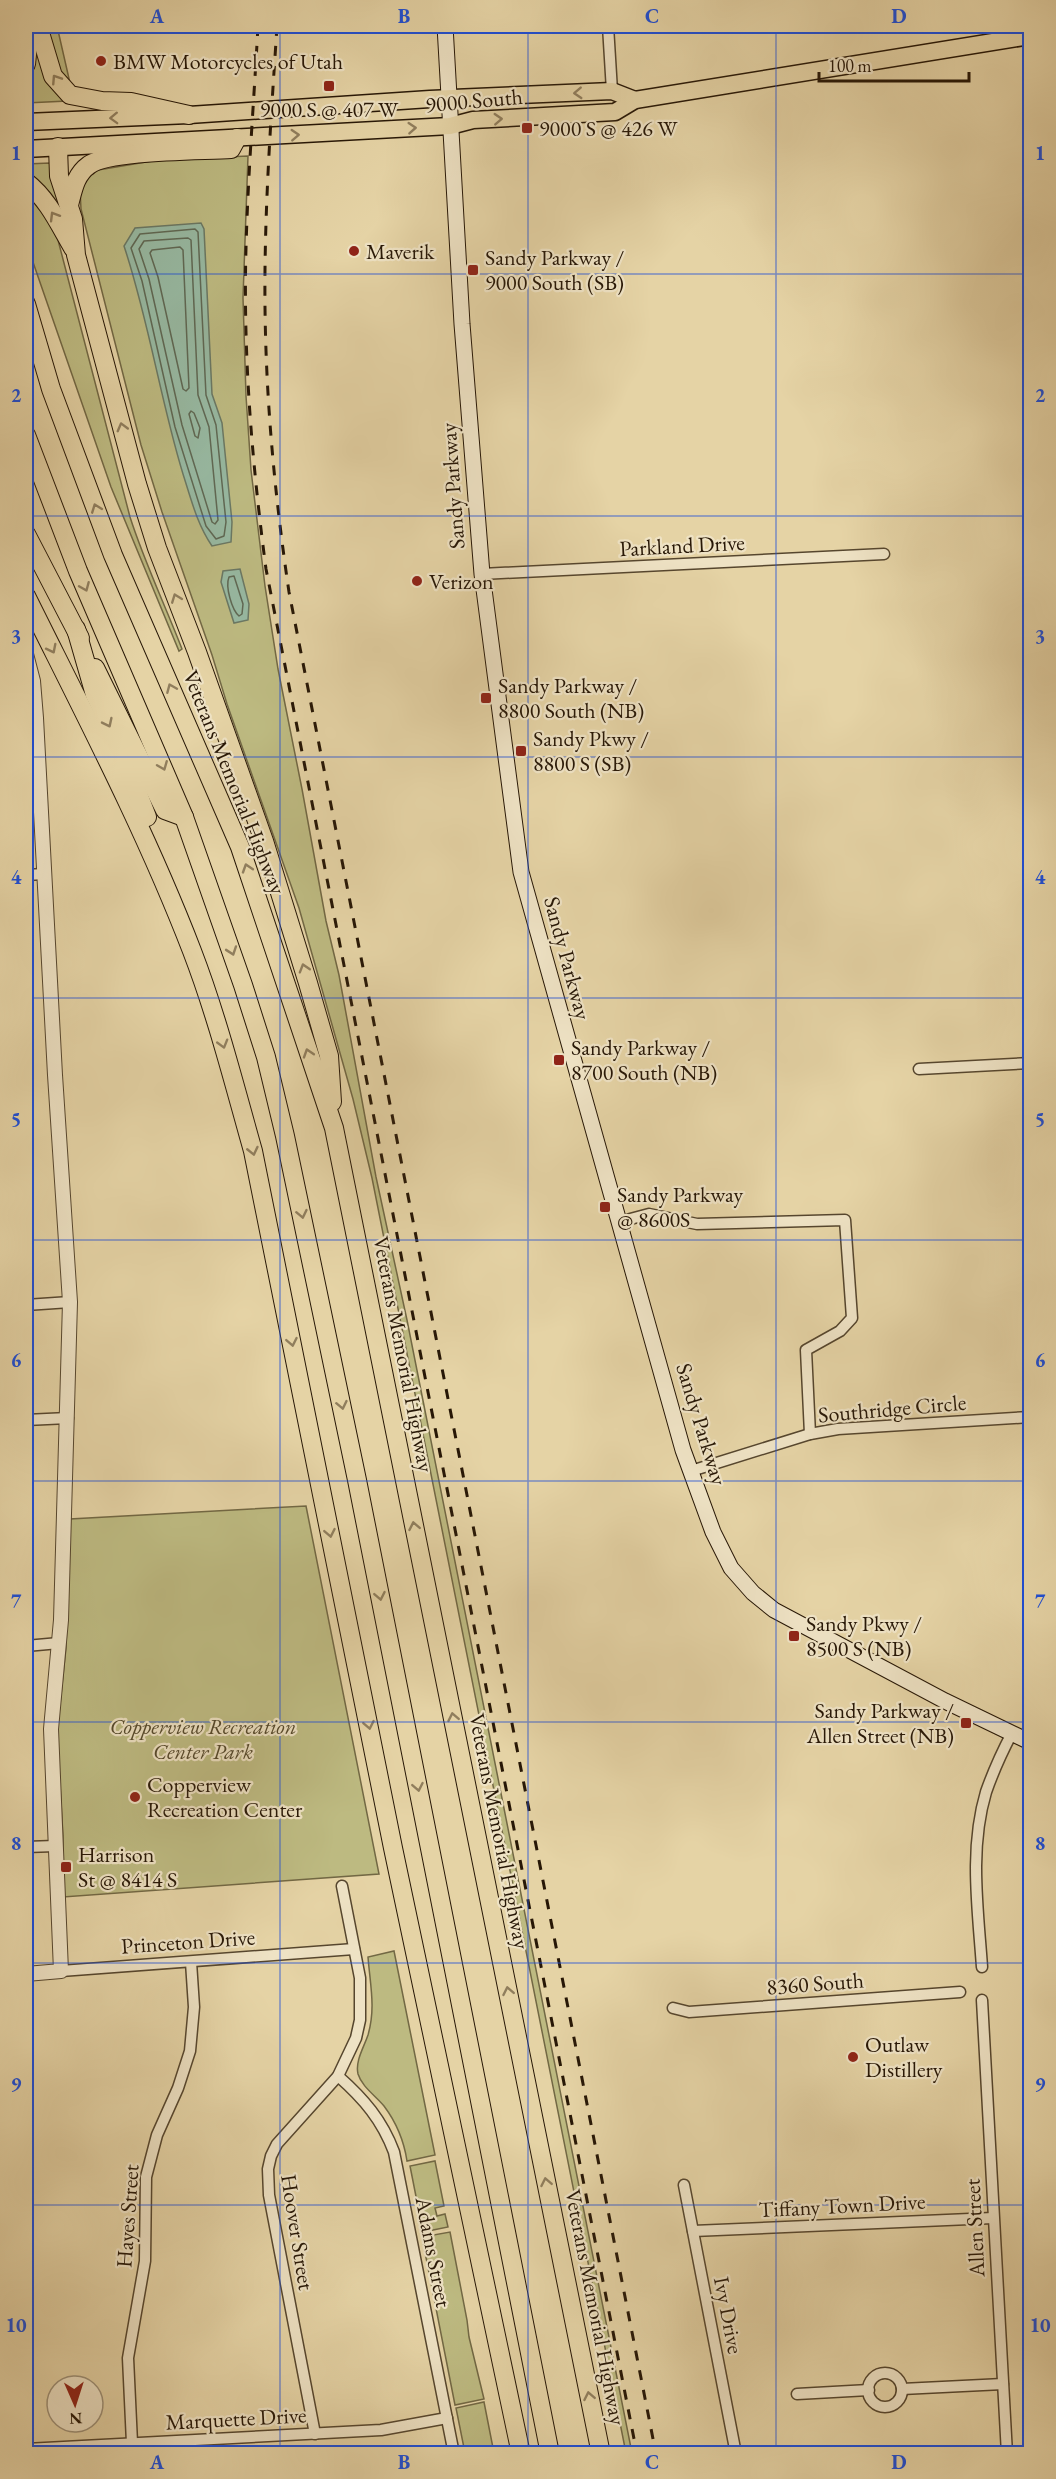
<svg xmlns="http://www.w3.org/2000/svg" width="1056" height="2479" font-family="'EB Garamond',serif">
  <style>
    .green { fill: #bdba81; stroke: #726844; stroke-width: 1.5 }
    .water { fill: #97b9a2; stroke: #6a7864; stroke-width: 1.5 }
    .lines { fill: none; stroke-linecap: round; stroke-linejoin: round }
    .shore { stroke: #5f6854; stroke-width: 1.5 }
    .minor-casing { stroke: #56462e; stroke-width: 13 }
    .tertiary-casing { stroke: #56462e; stroke-width: 16 }
    .secondary-casing { stroke: #271706; stroke-width: 17 }
    .primary-casing { stroke: #271706; stroke-width: 19 }
    .motorway-casing { stroke: #271706; stroke-width: 20 }
    .minor { stroke: #eee2c4; stroke-width: 10 }
    .tertiary { stroke: #eee2c4; stroke-width: 14 }
    .secondary { stroke: #eee2c4; stroke-width: 15 }
    .primary { stroke: #e5d3a5; stroke-width: 16 }
    .motorway { stroke: #e5d3a5; stroke-width: 18 }
    .rail { stroke: #271706; stroke-width: 3; stroke-dasharray: 10 10; stroke-linecap: butt }
    .oneway { stroke: #907e5d }
    .grid { fill: none; stroke: #1d4ed8; stroke-width: 1.5; stroke-opacity: 0.55 }
    .poi-dot { fill: #8f2418; stroke: #eee2c4; stroke-width: 2 }
    .labels { text-anchor: middle; stroke-width: 4.5; stroke-linejoin: round; paint-order: stroke }
    .poi-label { font-size: 22px; fill: #271706; stroke: #eee2c4; text-anchor: start }
    .street-label { font-size: 22px; fill: #271706; stroke: #eee2c4 }
    .park-label { font-size: 22px; font-style: italic; fill: #54482b; stroke: #eee2c4 }
    .neatline { fill: none; stroke: #1d4ed8; stroke-width: 2 }
    .grid-label { font-size: 20px; text-anchor: middle; font-weight: bold; fill: #1d4ed8 }
  </style>
  <rect width="100%" height="100%" fill="#e5d3a5"/>
  <filter id="stains"><feTurbulence type="fractalNoise" baseFrequency=".00333" numOctaves="4"/><feColorMatrix values="0 0 0 0 .2 0 0 0 0 .09 0 0 0 0 .02 0 0 0 .5 -.17"/></filter>
  <radialGradient id="worn" r=".72"><stop offset=".6" stop-color="#630" stop-opacity="0"/><stop offset="1" stop-color="#630" stop-opacity=".3"/></radialGradient>
  <!-- green -->
  <g class="green">
    <path d="M46,26H57L70,83L61,79Z"/>
    <path d="M37,47L67,101L26,103V83L33,68Z"/>
    <path d="M248,156L243,298L246,396L251,470L265,586L278,669L302,789L326,921L339,975L376,1177L407,1320L632,2453H626L372,1178L353,1099L299,908L227,704L212,655L162,512L141,445L81,209L80,190L90,173L93,174L98,170L158,160Z"/>
    <path d="M50,163L64,213L40,183L26,170V164Z"/>
    <path d="M26,191L44,212L58,240L130,517C144,561 165,605 182,649L179,651L111,487L26,242Z"/>
    <path d="M306,1506L379,1874L63,1897V1836L57,1733L66,1648L70,1519Z"/>
    <path d="M394,1951L435,2155L407,2161C404,2141 396,2122 384,2106C376,2096 362,2087 358,2074C355,2061 364,2047 368,2035C376,2008 370,1984 368,1957Z"/>
    <path d="M435,2161L444,2206L435,2208L437,2216L445,2214L448,2227L423,2232L410,2166Z"/>
    <path d="M450,2232L467,2320L469,2337L484,2399L455,2405L422,2237Z"/>
    <path d="M484,2402L494,2453H465L456,2408Z"/>
  </g>
  <!-- water -->
  <g class="water">
    <path d="M201,223L204,229L212,394L222,423L232,522L231,542L212,546C197,524 191,499 183,474C160,399 149,321 124,246L135,228Z"/>
    <path d="M240,569L249,604L248,620L234,623L221,582L223,571Z"/>
  </g>
  <g class="lines">
    <!-- shore -->
    <g class="shore">
      <path d="M195,229L198,232L206,395L216,425L226,522L224,536L216,539L206,526L175,427L142,281L131,248L140,234Z"/>
      <path d="M188,238L191,240L198,395L209,427L218,520L215,524L212,522L182,425L149,279L139,249L144,241Z"/>
      <path d="M180,247L183,250L189,388L186,391L183,389L158,277L150,253L152,250Z"/>
      <path d="M191,411L194,413L200,428L198,438L195,436L189,414Z"/>
      <path d="M234,576L243,604L242,614L239,616C232,610 225,587 229,577Z"/>
    </g>
    <defs>
      <g id="minor">
        <path d="M608,26L612,91"/>
        <path d="M482,574L884,554"/>
        <path d="M26,875L44,874"/>
        <path d="M919,1069L1030,1063"/>
        <path d="M619,1222L649,1214L697,1224L845,1220L852,1318L840,1331L806,1350L810,1434"/>
        <path d="M26,1305L70,1302"/>
        <path d="M26,1420L68,1418"/>
        <path d="M691,1471L810,1434L838,1429L1030,1417"/>
        <path d="M26,1646L59,1643"/>
        <path d="M26,1847L55,1846"/>
        <path d="M982,1967C978,1909 969,1849 986,1792C993,1772 1002,1752 1012,1733"/>
        <path d="M61,1971L354,1949"/>
        <path d="M982,2000L1007,2454"/>
        <path d="M673,2008L689,2012L960,1992"/>
        <path d="M338,2076C364,2099 382,2120 394,2152L454,2454"/>
        <path d="M684,2185L736,2454"/>
        <path d="M693,2231L993,2218"/>
        <circle cx="885" cy="2390" r="17"/>
        <path d="M902,2389L1003,2384"/>
        <path d="M797,2394L869,2390"/>
        <path d="M315,2434L269,2195L268,2169L271,2156L277,2144L338,2076L356,2038L360,2020V1978L342,1886"/>
        <path d="M132,2443L128,2358L145,2261L146,2177L157,2135L178,2088L190,2051L194,2007L191,1962"/>
        <path d="M26,2449L381,2430L447,2418"/>
        <path d="M1022,2454L1030,2453"/>
      </g>
      <path id="tertiary" d="M26,654L33,681L36,718L55,1075L70,1302L61,1620L51,1729L61,1971L26,1974"/>
      <path id="secondary" d="M445,26L462,324L482,574L521,872L683,1450L713,1532L731,1568L753,1593L774,1610L945,1701L1030,1742"/>
      <g id="primary">
        <path d="M26,122L189,115L430,99L612,91L635,100"/>
        <path d="M26,149L450,126L473,120L615,112L635,100L1030,36"/>
      </g>
      <g id="motorway">
        <path d="M38,26L53,76L70,95L102,101L131,102L189,115"/>
        <path d="M26,64L30,26"/>
        <path d="M58,147L59,176L73,219L76,255L137,484L157,548L197,652L264,841L308,983L329,1056L332,1102"/>
        <path d="M26,182C48,199 59,224 73,248"/>
        <path d="M69,205C73,190 75,175 89,165C109,150 202,151 231,149L237,138"/>
        <path d="M26,304L51,389L113,555L240,847L334,1128L601,2454"/>
        <path d="M26,435L78,571L184,817L243,985L266,1057L285,1136L357,1480L550,2454"/>
        <path d="M26,534L80,638"/>
        <path d="M26,596C84,713 145,829 192,951C217,1016 234,1084 253,1151L393,1848L521,2454"/>
        <path d="M76,629L95,695L121,750L147,817"/>
        <path d="M95,668L165,810L184,817"/>
      </g>
    </defs>
    <!-- minor casing -->
    <use href="#minor" class="minor-casing"/>
    <!-- tertiary casing -->
    <use href="#tertiary" class="tertiary-casing"/>
    <!-- secondary casing -->
    <use href="#secondary" class="secondary-casing"/>
    <!-- primary casing -->
    <use href="#primary" class="primary-casing"/>
    <!-- motorway casing -->
    <use href="#motorway" class="motorway-casing"/>
    <!-- minor -->
    <use href="#minor" class="minor"/>
    <!-- tertiary -->
    <use href="#tertiary" class="tertiary"/>
    <!-- secondary -->
    <use href="#secondary" class="secondary"/>
    <!-- primary -->
    <use href="#primary" class="primary"/>
    <!-- motorway -->
    <use href="#motorway" class="motorway"/>
    <!-- rail -->
    <g class="rail">
      <path d="M258,26C254,100 248,174 246,248C243,355 252,463 266,569L637,2454"/>
      <path d="M277,26C271,119 264,213 265,307C266,403 275,497 289,592L656,2454"/>
    </g>
  </g>
  <!-- one-way arrows -->
  <defs><path id="oneway-chevron" d="M-2-3.5L2.5 0L-2 3.5" fill="none" stroke-width="1.6" stroke-linecap="round" stroke-linejoin="round" transform="scale(1.5)"/></defs>
  <g class="oneway">
    <use href="#oneway-chevron" transform="translate(56 79) rotate(-123)"/>
    <use href="#oneway-chevron" transform="translate(578 93) rotate(177)"/>
    <use href="#oneway-chevron" transform="translate(114 118) rotate(178)"/>
    <use href="#oneway-chevron" transform="translate(498 119) rotate(-3)"/>
    <use href="#oneway-chevron" transform="translate(412 128) rotate(-4)"/>
    <use href="#oneway-chevron" transform="translate(295 135) rotate(-3)"/>
    <use href="#oneway-chevron" transform="translate(54 216) rotate(-121)"/>
    <use href="#oneway-chevron" transform="translate(122 427) rotate(-105)"/>
    <use href="#oneway-chevron" transform="translate(96 508) rotate(-111)"/>
    <use href="#oneway-chevron" transform="translate(85 587) rotate(67)"/>
    <use href="#oneway-chevron" transform="translate(176 598) rotate(-111)"/>
    <use href="#oneway-chevron" transform="translate(52 649) rotate(63)"/>
    <use href="#oneway-chevron" transform="translate(171 688) rotate(-113)"/>
    <use href="#oneway-chevron" transform="translate(108 723) rotate(64)"/>
    <use href="#oneway-chevron" transform="translate(163 766) rotate(68)"/>
    <use href="#oneway-chevron" transform="translate(247 868) rotate(-108)"/>
    <use href="#oneway-chevron" transform="translate(232 951) rotate(71)"/>
    <use href="#oneway-chevron" transform="translate(304 968) rotate(-107)"/>
    <use href="#oneway-chevron" transform="translate(223 1044) rotate(74)"/>
    <use href="#oneway-chevron" transform="translate(308 1053) rotate(-108)"/>
    <use href="#oneway-chevron" transform="translate(253 1151) rotate(77)"/>
    <use href="#oneway-chevron" transform="translate(302 1214) rotate(78)"/>
    <use href="#oneway-chevron" transform="translate(292 1342) rotate(79)"/>
    <use href="#oneway-chevron" transform="translate(342 1405) rotate(78)"/>
    <use href="#oneway-chevron" transform="translate(414 1526) rotate(-101)"/>
    <use href="#oneway-chevron" transform="translate(330 1533) rotate(79)"/>
    <use href="#oneway-chevron" transform="translate(380 1596) rotate(79)"/>
    <use href="#oneway-chevron" transform="translate(453 1717) rotate(-101)"/>
    <use href="#oneway-chevron" transform="translate(369 1725) rotate(79)"/>
    <use href="#oneway-chevron" transform="translate(418 1787) rotate(79)"/>
    <use href="#oneway-chevron" transform="translate(508 1991) rotate(-101)"/>
    <use href="#oneway-chevron" transform="translate(546 2182) rotate(-101)"/>
    <use href="#oneway-chevron" transform="translate(589 2396) rotate(-101)"/>
  </g>
  <!-- grid -->
  <path class="grid" d="M280,26V2454M528,26V2454M776,26V2454M26,274H1030M26,516H1030M26,757H1030M26,998H1030M26,1240H1030M26,1481H1030M26,1722H1030M26,1963H1030M26,2205H1030"/>
  <!-- markers -->
  <g class="poi-dot">
    <circle cx="101" cy="61" r="6"/>
    <rect x="323" y="80" width="12" height="12" rx="3"/>
    <rect x="521" y="122" width="12" height="12" rx="3"/>
    <circle cx="354" cy="251" r="6"/>
    <rect x="467" y="264" width="12" height="12" rx="3"/>
    <circle cx="417" cy="581" r="6"/>
    <rect x="480" y="692" width="12" height="12" rx="3"/>
    <rect x="515" y="745" width="12" height="12" rx="3"/>
    <rect x="553" y="1054" width="12" height="12" rx="3"/>
    <rect x="599" y="1201" width="12" height="12" rx="3"/>
    <rect x="788" y="1630" width="12" height="12" rx="3"/>
    <rect x="960" y="1717" width="12" height="12" rx="3"/>
    <circle cx="135" cy="1797" r="6"/>
    <rect x="60" y="1861" width="12" height="12" rx="3"/>
    <circle cx="853" cy="2057" r="6"/>
  </g>
  <g class="labels">
    <!-- poi labels -->
    <g class="poi-label">
      <text x="113" y="69">BMW Motorcycles of Utah</text>
      <text x="329" y="117" text-anchor="middle">9000 S @ 407 W</text>
      <text x="539" y="136">9000 S @ 426 W</text>
      <text x="366" y="259">Maverik</text>
      <text x="485" y="265">Sandy Parkway /<tspan x="485" dy="25">9000 South (SB)</tspan></text>
      <text x="429" y="589">Verizon</text>
      <text x="498" y="693">Sandy Parkway /<tspan x="498" dy="25">8800 South (NB)</tspan></text>
      <text x="533" y="746">Sandy Pkwy /<tspan x="533" dy="25">8800 S (SB)</tspan></text>
      <text x="571" y="1055">Sandy Parkway /<tspan x="571" dy="25">8700 South (NB)</tspan></text>
      <text x="617" y="1202">Sandy Parkway<tspan x="617" dy="25">@ 8600S</tspan></text>
      <text x="806" y="1631">Sandy Pkwy /<tspan x="806" dy="25">8500 S (NB)</tspan></text>
      <text x="954" y="1718" text-anchor="end">Sandy Parkway /<tspan x="954" dy="25">Allen Street (NB)</tspan></text>
      <text x="147" y="1792">Copperview<tspan x="147" dy="25">Recreation Center</tspan></text>
      <text x="78" y="1862">Harrison<tspan x="78" dy="25">St @ 8414 S</tspan></text>
      <text x="865" y="2052">Outlaw<tspan x="865" dy="25">Distillery</tspan></text>
    </g>
    <!-- street labels -->
    <g class="street-label">
      <text transform="translate(474 100) rotate(-5)" y="8">9000 South</text>
      <text transform="translate(452 486) rotate(-94)" y="8">Sandy Parkway</text>
      <text transform="translate(682 545) rotate(-3)" y="8">Parkland Drive</text>
      <text transform="translate(235 782) rotate(68)" y="8">Veterans Memorial Highway</text>
      <text transform="translate(568 958) rotate(75)" y="8">Sandy Parkway</text>
      <text transform="translate(404 1354) rotate(79)" y="8">Veterans Memorial Highway</text>
      <text transform="translate(892 1408) rotate(-5)" y="8">Southridge Circle</text>
      <text transform="translate(702 1424) rotate(73)" y="8">Sandy Parkway</text>
      <text transform="translate(500 1831) rotate(79)" y="8">Veterans Memorial Highway</text>
      <text transform="translate(188 1941) rotate(-4)" y="8">Princeton Drive</text>
      <text transform="translate(815 1983) rotate(-4)" y="8">8360 South</text>
      <text transform="translate(842 2205) rotate(-3)" y="8">Tiffany Town Drive</text>
      <text transform="translate(127 2216) rotate(-86)" y="8">Hayes Street</text>
      <text transform="translate(974 2228) rotate(-93)" y="8">Allen Street</text>
      <text transform="translate(298 2232) rotate(81)" y="8">Hoover Street</text>
      <text transform="translate(434 2252) rotate(79)" y="8">Adams Street</text>
      <text transform="translate(596 2307) rotate(79)" y="8">Veterans Memorial Highway</text>
      <text transform="translate(729 2315) rotate(79)" y="8">Ivy Drive</text>
      <text transform="translate(236 2418) rotate(-3)" y="8">Marquette Drive</text>
    </g>
    <!-- park labels -->
    <g class="park-label">
      <text x="203" y="1734">Copperview Recreation<tspan x="203" dy="25">Center Park</tspan></text>
    </g>
  </g>
  <!-- margin -->
  <rect width="1056" height="2479" fill="none" stroke="#e5d3a5" stroke-width="66"/>
  <!-- north arrow -->
  <g transform="translate(75 2404) rotate(177)"><circle r="28" fill="#eee2c4" stroke="#9e9178" stroke-width="1.5"/>
  <path d="M0-4.5L10 22L0 15L-10 22Z" fill="#8f2418"/>
  <text y="-9" font-size="16" font-weight="bold" text-anchor="middle" fill="#271706">N</text>
  </g>
  <!-- scale -->
  <path d="M819 72v9h150v-9" fill="none" stroke="#271706" stroke-width="3"/>
  <text x="828" y="72" font-size="18" fill="#271706" stroke="#eee2c4" stroke-width="4.5" paint-order="stroke">100 m</text>
  <rect x="33" y="33" width="990" height="2413" class="neatline"/>
  <g class="grid-label">
    <text x="157" y="23">A</text>
    <text x="404" y="23">B</text>
    <text x="652" y="23">C</text>
    <text x="899" y="23">D</text>
    <text x="16" y="160">1</text>
    <text x="1040" y="160">1</text>
    <text x="16" y="402">2</text>
    <text x="1040" y="402">2</text>
    <text x="16" y="643">3</text>
    <text x="1040" y="643">3</text>
    <text x="16" y="884">4</text>
    <text x="1040" y="884">4</text>
    <text x="16" y="1126">5</text>
    <text x="1040" y="1126">5</text>
    <text x="16" y="1367">6</text>
    <text x="1040" y="1367">6</text>
    <text x="16" y="1608">7</text>
    <text x="1040" y="1608">7</text>
    <text x="16" y="1850">8</text>
    <text x="1040" y="1850">8</text>
    <text x="16" y="2091">9</text>
    <text x="1040" y="2091">9</text>
    <text x="16" y="2332">10</text>
    <text x="1040" y="2332">10</text>
    <text x="157" y="2469">A</text>
    <text x="404" y="2469">B</text>
    <text x="652" y="2469">C</text>
    <text x="899" y="2469">D</text>
  </g>
  <rect width="100%" height="100%" filter="url(#stains)"/>
  <rect width="100%" height="100%" fill="url(#worn)"/>
</svg>
